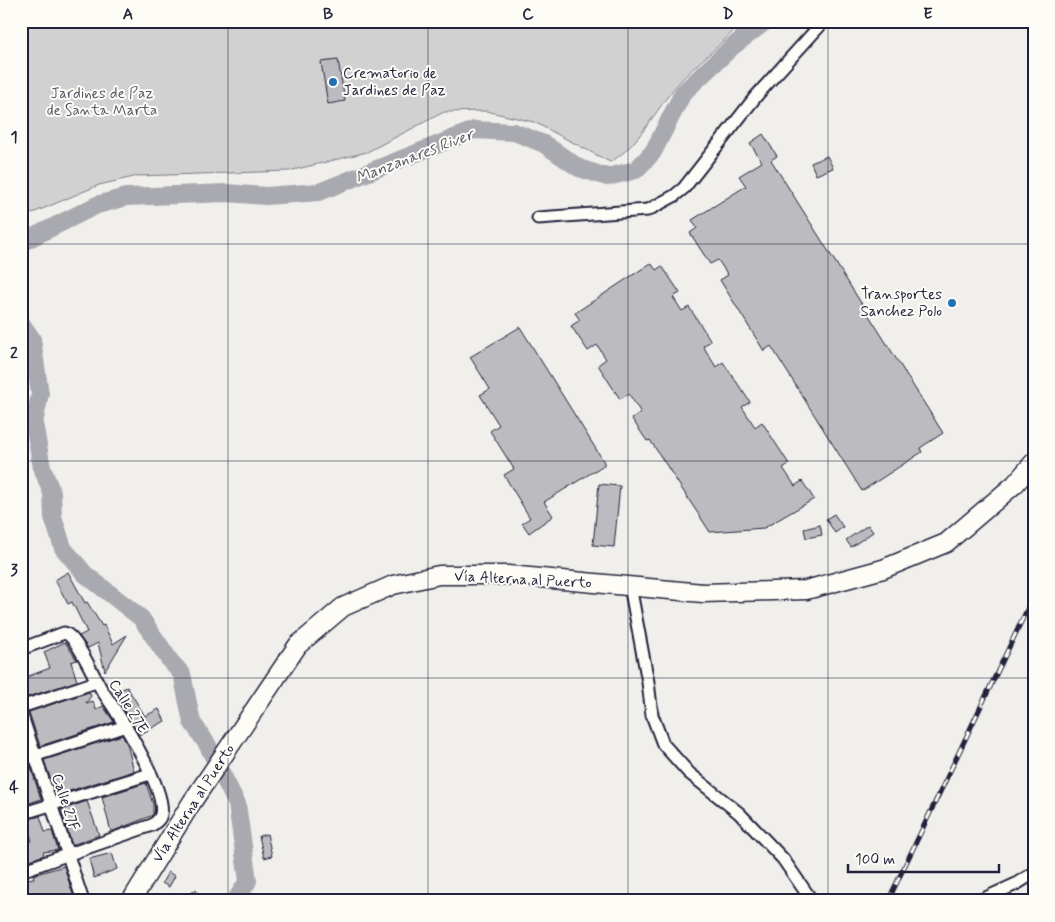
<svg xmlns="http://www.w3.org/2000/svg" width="1055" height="922" font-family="Mynerve,sans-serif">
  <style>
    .green { fill: #d2d1d1; stroke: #7a7a86 }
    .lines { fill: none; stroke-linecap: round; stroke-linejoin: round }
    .river { stroke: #a9a9b0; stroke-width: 18 }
    .building { fill: #bcbcc0; stroke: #22223b }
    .minor-casing { stroke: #22223b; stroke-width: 15 }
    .primary-casing { stroke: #22223b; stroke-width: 21 }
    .minor { stroke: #fdfcf7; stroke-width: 11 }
    .primary { stroke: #fdfcf7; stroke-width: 18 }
    .rail-casing { stroke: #22223b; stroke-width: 5 }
    .rail { stroke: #fdfcf7; stroke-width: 3; stroke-dasharray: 9; stroke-linecap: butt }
    .grid { fill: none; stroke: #22223b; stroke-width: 1; stroke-opacity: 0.55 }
    .poi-dot { fill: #1f6fb2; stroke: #fdfcf7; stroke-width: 2 }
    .labels { text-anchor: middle; stroke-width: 4; stroke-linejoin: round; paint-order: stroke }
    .poi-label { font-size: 15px; fill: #22223b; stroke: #fdfcf7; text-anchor: start }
    .park-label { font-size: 15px; fill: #575768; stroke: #fdfcf7 }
    .street-label { font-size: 15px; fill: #22223b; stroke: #fdfcf7 }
    .water-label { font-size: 16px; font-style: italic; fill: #58586a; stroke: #fdfcf7 }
    .neatline { fill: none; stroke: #22223b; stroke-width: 2 }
    .grid-label { font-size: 16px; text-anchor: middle; font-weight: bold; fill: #22223b }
  </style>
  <rect width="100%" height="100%" fill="#f0efec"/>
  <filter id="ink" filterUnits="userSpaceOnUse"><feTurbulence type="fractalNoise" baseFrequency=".02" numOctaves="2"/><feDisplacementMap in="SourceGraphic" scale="10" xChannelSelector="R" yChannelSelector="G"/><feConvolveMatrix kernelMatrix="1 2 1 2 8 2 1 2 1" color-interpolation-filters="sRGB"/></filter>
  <g filter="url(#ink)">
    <!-- green -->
    <path class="green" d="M21,21H742C723,45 697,62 677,85C655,110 639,146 610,162L534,122L486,111L444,112L367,152L289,171L138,176L99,185L21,218Z"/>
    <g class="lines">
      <!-- river -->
      <g class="river">
        <path d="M21,243L97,205L126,197L227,193L266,196L319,192L474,130L514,132L544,144L579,168L607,177L636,170L653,152L683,93L733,46L766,21"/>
        <path d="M21,323L32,339L40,394L34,423L42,468L52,493L53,517L63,548L85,574L141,618L171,662L182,674L192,722L207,744L237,804L248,881L235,901"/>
      </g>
    </g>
    <!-- building -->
    <g class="building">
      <path d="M338,60L345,101L328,104L321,62Z"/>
      <path d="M763,134L777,156L771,160L943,433L920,448L922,452L862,491L771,346L764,351L720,280L728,275L718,260L710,264L690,233L697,228L692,220L746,186L739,176L762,162L750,143Z"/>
      <path d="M827,156L833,168L816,175L811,163Z"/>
      <path d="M651,263L656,270L662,266L680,293L673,297L682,311L689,307L711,341L703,346L716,367L723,362L750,402L742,407L755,427L762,422L789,464L783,468L795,486L802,481L814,499L764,528L710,532L650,440L647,441L632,419L641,413L629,394L620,399L598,365L606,359L597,345L588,351L571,326L580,320L575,313Z"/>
      <path d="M520,327L604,462V465L544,502L553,516L529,533L522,523L530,518L504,475L514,469L490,431L499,425L480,395L490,389L470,357Z"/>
      <path d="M599,484L620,486L614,547L593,545Z"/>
      <path d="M834,514L843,527L835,533L826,519Z"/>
      <path d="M820,525L822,535L806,538L804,529Z"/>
      <path d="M868,525L873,532L851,547L846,540Z"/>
      <path d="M68,572L85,603L87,602L102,626L104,625L113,644L127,635L105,671L98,643L88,648L79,636L87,632L72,602L68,604L55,580Z"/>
      <path d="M65,642L77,660L71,662L77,681L21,699V679L50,668L44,652Z"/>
      <path d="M127,687L145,716L159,709L165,721L139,735L116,698L119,697L115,692Z"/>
      <path d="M89,692L91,696L86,703L93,701L96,710L103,706L114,722L40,746L29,712Z"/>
      <path d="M122,735L127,744L134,771L56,795L44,760Z"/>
      <path d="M30,765L41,799L21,806V768Z"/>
      <path d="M146,783L153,804V815L111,832L102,797Z"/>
      <path d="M87,801L99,835L72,845L61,810Z"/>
      <path d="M40,816L45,832L52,831L58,850L43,852L44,855L25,862L21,844L32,841L26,820Z"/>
      <path d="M267,834L272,856L264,858L259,836Z"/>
      <path d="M112,853L117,869L94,878L89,859Z"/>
      <path d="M64,866L75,901H39L38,895L22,900L21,880L34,878L33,875Z"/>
      <path d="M168,872L175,876L169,887L162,883Z"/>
      <path d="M196,890L201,901H174L191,893Z"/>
    </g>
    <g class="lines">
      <defs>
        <g id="minor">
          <path d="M538,218L648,210L674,196L684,188L757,95L824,21"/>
          <path d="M630,586L648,682L652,715L663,744L689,773L739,813L783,859L812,901"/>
          <path d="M21,649L64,633C76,634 95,680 103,692C118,713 167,790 161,814C160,820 156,822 152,825L21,871"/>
          <path d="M21,707L96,682"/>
          <path d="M21,713L83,901"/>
          <path d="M21,760L126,726"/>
          <path d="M21,814L150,774"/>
          <path d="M979,901L1016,884L1034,873"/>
        </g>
        <path id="primary" d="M131,901L192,802L298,645L343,607L393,585L439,575H508L703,593L806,590L883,569L946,543L1015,484L1034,462"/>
      </defs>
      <!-- minor casing -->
      <use href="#minor" class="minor-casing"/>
      <!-- primary casing -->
      <use href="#primary" class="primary-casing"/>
      <!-- minor -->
      <use href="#minor" class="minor"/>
      <!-- primary -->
      <use href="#primary" class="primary"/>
      <defs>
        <path id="rail" d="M888,901L1034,595"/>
      </defs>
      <!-- rail casing -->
      <use href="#rail" class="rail-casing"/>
      <!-- rail -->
      <use href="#rail" class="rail"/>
    </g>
  </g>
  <!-- grid -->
  <path class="grid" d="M228,21V901M428,21V901M628,21V901M828,21V901M21,244H1034M21,461H1034M21,678H1034"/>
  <!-- markers -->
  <g class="poi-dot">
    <circle cx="333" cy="82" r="5"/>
    <circle cx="952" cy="303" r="5"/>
  </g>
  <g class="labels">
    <!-- poi labels -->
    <g class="poi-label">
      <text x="343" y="78">Crematorio de<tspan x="343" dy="17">Jardines de Paz</tspan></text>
      <text x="942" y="299" text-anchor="end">Transportes<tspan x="942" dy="17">Sanchez Polo</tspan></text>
    </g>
    <!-- park labels -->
    <g class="park-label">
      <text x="102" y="98">Jardines de Paz<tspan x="102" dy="17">de Santa Marta</tspan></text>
    </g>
    <!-- street labels -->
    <g class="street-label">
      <text transform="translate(523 579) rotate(3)" y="5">Vía Alterna al Puerto</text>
      <text transform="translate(129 706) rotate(58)" y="5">Calle 27E</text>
      <text transform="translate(66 802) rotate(72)" y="5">Calle 27F</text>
      <text transform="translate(193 803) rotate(-57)" y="5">Vía Alterna al Puerto</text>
    </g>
    <!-- water labels -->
    <g class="water-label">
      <text transform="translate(414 155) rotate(-21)" y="6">Manzanares River</text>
    </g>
  </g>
  <!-- margin -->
  <rect width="1055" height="922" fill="none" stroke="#fdfcf7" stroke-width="55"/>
  <!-- scale -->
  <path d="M848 864v8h151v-8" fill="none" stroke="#22223b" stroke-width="2.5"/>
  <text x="855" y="864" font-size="15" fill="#22223b" stroke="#fdfcf7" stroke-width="4" paint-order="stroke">100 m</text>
  <rect x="28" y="28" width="1000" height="866" class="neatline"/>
  <g class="grid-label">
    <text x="128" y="19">A</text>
    <text x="328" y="19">B</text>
    <text x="528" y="19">C</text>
    <text x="728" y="19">D</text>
    <text x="928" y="19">E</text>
    <text x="14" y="142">1</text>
    <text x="14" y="358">2</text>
    <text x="14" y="575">3</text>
    <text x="14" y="792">4</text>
  </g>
</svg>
